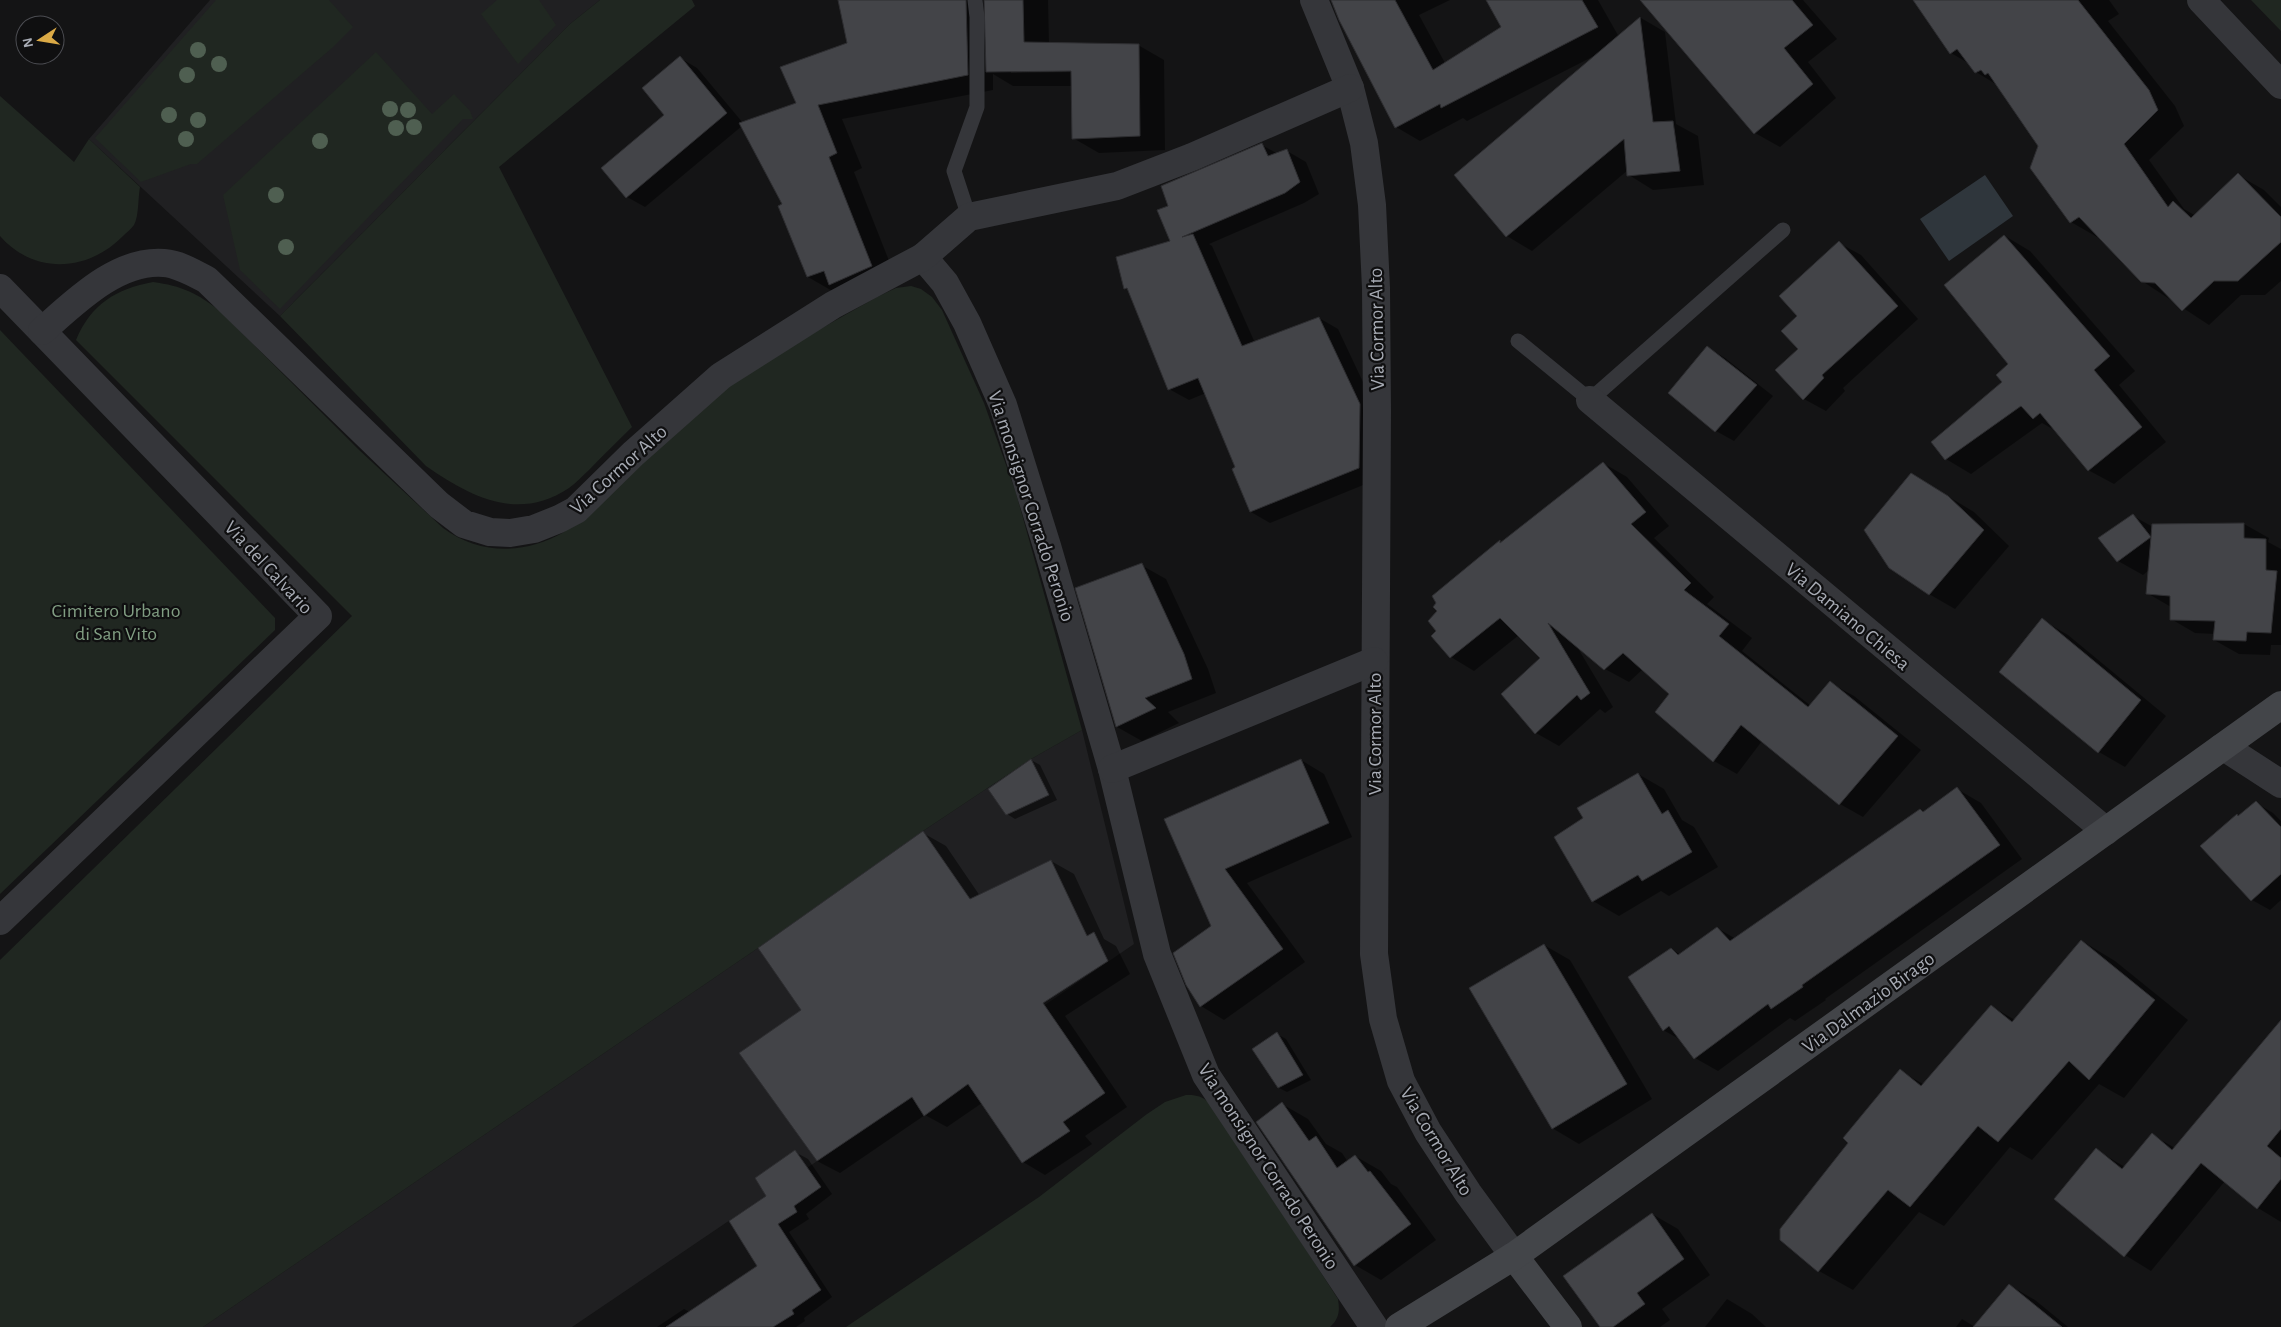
<svg xmlns="http://www.w3.org/2000/svg" width="2281" height="1327" font-family="'Alegreya Sans',sans-serif">
<style>
.built{fill:#202022}
.green{fill:#202721}
.water{fill:#2f363c}
.shadow{fill:#0007;fill-rule:evenodd}
.building{fill:#434448;stroke:#2e2e31}
.lines{fill:none;stroke-linecap:round;stroke-linejoin:round}
.lane{stroke:#35363a;stroke-width:15}
.street{stroke:#35363a;stroke-width:28}
.secondary{stroke:#434549;stroke-width:28}
.tree{fill:#4f5f51}
.labels{text-anchor:middle;stroke-width:4.5;stroke-linejoin:round;paint-order:stroke}
.street-label{font-size:20px;fill:#a7abb4;stroke:#0f0f10}
.park-label{font-size:20px;fill:#809d82;stroke:#0f0f10}
</style>
<rect width="100%" height="100%" fill="#141415"/>
<g class="built">
<path d="M 210,0 L 600,0 L 570,24 L 280,316 L 89,139 Z"/>
<path d="M 1082,730 L 1134,944 L 807,1168 L 572,1327 L 203,1327 L 758,948 L 923,831 L 1031,759 Z"/>
</g>
<g class="green">
<path d="M 216,0 L 329,0 L 353,27 L 332,48 L 197,164 L 191,164 L 141,182 L 95,138 Z"/>
<path d="M 497,0 L 539,0 L 556,25 L 518,64 L 481,14 Z"/>
<path d="M 600,0 L 692,0 L 695,6 L 499,167 L 632,427 C 618,441 603,455 589,470 C 582,476 576,483 569,488 C 518,522 471,497 426,466 L 280,316 L 570,24 Z"/>
<path d="M 2251,0 L 2281,0 L 2281,31 Z"/>
<path d="M 376,52 L 432,114 L 454,94 L 470,111 L 473,119 L 463,119 L 280,309 L 240,270 L 223,195 Z"/>
<path d="M 0,96 L 74,162 L 89,139 L 140,187 C 138,197 139,216 134,225 C 131,229 126,233 123,236 C 88,272 34,275 0,236 Z"/>
<path d="M 153,282 C 182,286 197,293 220,311 L 358,449 L 443,528 C 480,555 524,555 564,532 L 727,387 L 783,350 L 877,297 L 896,288 L 911,286 L 921,289 L 932,297 L 942,310 L 984,403 L 1016,493 L 1082,730 L 1031,759 L 923,831 L 758,948 L 203,1327 L 0,1327 L 0,960 L 352,616 L 76,340 C 91,304 116,289 153,282 Z"/>
<path d="M 0,330 L 275,618 L 275,630 L 0,894 Z"/>
<path d="M 1186,1095 C 1205,1094 1210,1103 1220,1117 L 1338,1299 C 1340,1311 1339,1319 1330,1327 L 846,1327 L 1039,1197 L 1147,1114 L 1165,1102 Z"/>
</g>
<path class="water" d="M 1985,175 L 2013,216 L 1949,261 L 1920,219 Z"/>
<g class="shadow">
<path d="M 840,0 L 1048,0 L 1049,44 L 1138,45 L 1164,60 L 1165,150 L 1099,153 L 1073,138 L 1072,86 L 1013,86 L 993,74 L 993,90 L 842,119 L 862,168 L 854,172 L 897,281 L 834,292 L 808,277 L 779,207 L 784,205 L 742,126 L 645,207 L 627,197 L 603,168 L 666,115 L 680,58 L 697,68 L 743,123 L 798,104 L 848,44 ZM 1077,70 L 1077,72 L 1011,73 L 1011,71 Z"/>
<path d="M 1332,0 L 1450,0 L 1419,15 L 1445,63 L 1503,28 L 1488,0 L 1598,0 L 1619,37 L 1641,18 L 1665,32 L 1676,124 L 1698,136 L 1704,185 L 1653,190 L 1629,175 L 1628,170 L 1532,251 L 1507,236 L 1456,175 L 1596,55 L 1467,121 L 1463,118 L 1420,141 L 1396,127 Z"/>
<path d="M 1642,0 L 1803,0 L 1837,39 L 1808,62 L 1836,98 L 1780,147 L 1755,133 Z"/>
<path d="M 1914,0 L 2109,0 L 2119,14 L 2108,21 L 2175,106 L 2184,126 L 2149,160 L 2184,209 L 2196,216 L 2238,175 L 2264,190 L 2281,207 L 2281,281 L 2265,295 L 2241,295 L 2209,325 L 2142,281 L 2099,236 L 2097,237 L 2071,222 L 2031,168 L 2039,146 L 1999,86 L 1976,72 L 1970,64 L 1951,53 Z"/>
<path d="M 1262,145 L 1278,154 L 1287,151 L 1306,162 L 1319,194 L 1304,203 L 1209,244 L 1212,246 L 1255,343 L 1319,318 L 1338,329 L 1379,416 L 1378,479 L 1270,523 L 1251,512 L 1237,468 L 1206,393 L 1189,400 L 1169,389 L 1129,290 L 1125,288 L 1172,241 L 1170,206 Z"/>
<path d="M 2005,236 L 2030,251 L 2135,371 L 2119,385 L 2166,442 L 2114,484 L 2088,470 L 2058,432 L 2042,423 L 1971,474 L 1946,459 L 1932,442 L 2004,382 L 2010,364 Z"/>
<path d="M 1839,243 L 1861,255 L 1918,319 L 1843,388 L 1845,391 L 1826,411 L 1804,399 L 1799,316 Z"/>
<path d="M 1707,347 L 1725,358 L 1773,396 L 1734,441 L 1716,431 L 1669,393 Z"/>
<path d="M 1603,463 L 1627,477 L 1669,526 L 1654,538 L 1714,597 L 1707,604 L 1752,638 L 1742,651 L 1811,706 L 1830,683 L 1854,696 L 1921,750 L 1863,817 L 1840,804 L 1762,741 L 1737,774 L 1714,761 L 1671,693 L 1643,669 L 1629,682 L 1605,669 L 1576,645 L 1613,707 L 1605,713 L 1600,709 L 1559,746 L 1536,733 L 1542,658 L 1519,635 L 1474,671 L 1451,657 L 1433,636 L 1437,631 L 1439,611 L 1438,603 L 1433,597 L 1500,542 L 1502,543 Z"/>
<path d="M 1911,474 L 1974,512 L 2009,546 L 1955,609 L 1929,594 Z"/>
<path d="M 2133,516 L 2153,527 L 2153,525 L 2244,524 L 2269,538 L 2268,542 L 2281,549 L 2281,645 L 2271,645 L 2270,655 L 2239,654 L 2214,640 L 2215,634 L 2195,633 L 2171,619 L 2171,607 L 2147,593 L 2149,570 L 2143,575 L 2118,561 Z"/>
<path d="M 1141,565 L 1166,579 L 1208,669 L 1216,693 L 1168,712 L 1179,723 L 1142,741 L 1117,727 L 1077,588 Z"/>
<path d="M 2042,620 L 2068,635 L 2166,716 L 2125,767 L 2099,752 L 2001,671 Z"/>
<path d="M 1031,760 L 1040,765 L 1057,800 L 1015,819 L 1007,814 Z"/>
<path d="M 1301,760 L 1324,774 L 1352,837 L 1247,883 L 1305,962 L 1224,1020 L 1201,1006 L 1188,985 L 1213,927 L 1166,819 Z"/>
<path d="M 1638,774 L 1664,789 L 1682,820 L 1694,827 L 1718,867 L 1669,896 L 1661,891 L 1619,916 L 1593,901 L 1585,819 Z"/>
<path d="M 1957,789 L 1981,803 L 2022,859 L 1825,999 L 1826,1000 L 1795,1021 L 1790,1018 L 1718,1071 L 1695,1058 L 1681,1040 L 1663,1030 L 1671,949 L 1681,955 L 1717,928 L 1736,939 Z"/>
<path d="M 2256,803 L 2273,813 L 2281,821 L 2281,900 L 2270,910 L 2252,900 L 2237,815 L 2239,817 Z"/>
<path d="M 923,833 L 946,846 L 980,896 L 1051,861 L 1074,874 L 1104,939 L 1116,946 L 1130,974 L 1065,1016 L 1127,1107 L 1085,1136 L 1092,1144 L 1045,1175 L 1023,1162 L 982,1103 L 947,1127 L 925,1115 L 840,1173 L 817,1161 L 803,1010 Z"/>
<path d="M 2082,941 L 2115,961 L 2188,1020 L 2124,1098 L 2099,1084 L 2032,1160 L 2010,1147 L 1944,1226 L 1919,1212 L 1853,1290 L 1819,1271 L 1781,1240 L 1900,1071 L 1925,1085 L 1991,1006 L 2015,1020 Z"/>
<path d="M 1544,945 L 1570,960 L 1652,1099 L 1579,1144 L 1552,1128 Z"/>
<path d="M 2281,1022 L 2281,1222 L 2258,1208 L 2225,1181 L 2151,1271 L 2125,1255 L 2096,1150 L 2125,1167 L 2152,1135 L 2175,1148 Z"/>
<path d="M 1277,1034 L 1286,1039 L 1311,1080 L 1287,1092 L 1279,1088 Z"/>
<path d="M 1282,1104 L 1308,1119 L 1326,1144 L 1342,1153 L 1348,1162 L 1355,1156 L 1381,1171 L 1391,1184 L 1397,1187 L 1436,1240 L 1381,1280 L 1355,1265 Z"/>
<path d="M 795,1152 L 808,1159 L 832,1194 L 806,1214 L 809,1219 L 789,1232 L 832,1297 L 804,1318 L 805,1321 L 796,1327 L 657,1327 L 684,1309 L 690,1312 L 759,1266 L 768,1196 Z"/>
<path d="M 1652,1214 L 1678,1229 L 1710,1275 L 1662,1309 L 1670,1320 L 1660,1327 L 1601,1327 Z"/>
<path d="M 2009,1285 L 2035,1300 L 2068,1327 L 1956,1327 L 1962,1319 L 1975,1327 Z"/>
<path d="M 1727,1299 L 1752,1314 L 1766,1327 L 1705,1327 Z"/>
</g>
<g class="building">
<path d="M 838,0 L 966,0 L 968,75 L 818,105 L 837,153 L 829,157 L 872,266 L 829,285 L 824,271 L 807,277 L 778,206 L 782,204 L 739,123 L 796,103 L 780,67 L 847,43 Z"/>
<path d="M 984,0 L 1023,0 L 1024,42 L 1139,44 L 1140,136 L 1072,139 L 1071,71 L 986,72 Z"/>
<path d="M 1331,0 L 1395,0 L 1433,70 L 1501,27 L 1486,0 L 1582,0 L 1598,27 L 1441,108 L 1440,104 L 1395,128 L 1339,20 Z"/>
<path d="M 1640,0 L 1792,0 L 1813,25 L 1784,48 L 1813,84 L 1754,134 Z"/>
<path d="M 1913,0 L 2078,0 L 2149,90 L 2158,110 L 2124,144 L 2168,207 L 2173,201 L 2191,218 L 2238,173 L 2281,217 L 2281,242 L 2238,281 L 2214,281 L 2182,311 L 2155,283 L 2141,282 L 2079,217 L 2070,223 L 2030,168 L 2038,146 L 1988,73 L 1985,75 L 1981,70 L 1975,73 L 1957,49 L 1950,54 Z"/>
<path d="M 1640,17 L 1653,122 L 1673,121 L 1680,171 L 1627,176 L 1624,139 L 1506,237 L 1454,175 Z"/>
<path d="M 680,56 L 727,113 L 626,198 L 601,168 L 664,115 L 642,88 Z"/>
<path d="M 1262,143 L 1268,156 L 1287,149 L 1300,182 L 1285,193 L 1182,237 L 1193,234 L 1242,346 L 1319,317 L 1360,404 L 1359,468 L 1250,512 L 1232,469 L 1235,467 L 1198,378 L 1168,390 L 1127,288 L 1124,289 L 1116,257 L 1170,241 L 1157,210 L 1168,206 L 1161,186 Z"/>
<path d="M 2004,235 L 2110,356 L 2094,370 L 2142,427 L 2088,471 L 2040,413 L 2033,419 L 2021,406 L 1945,460 L 1931,442 L 2002,382 L 1996,375 L 2008,364 L 1944,285 Z"/>
<path d="M 1839,241 L 1898,306 L 1822,375 L 1824,378 L 1803,400 L 1775,370 L 1798,349 L 1781,331 L 1797,316 L 1779,296 Z"/>
<path d="M 1707,346 L 1757,385 L 1715,432 L 1668,393 Z"/>
<path d="M 1603,462 L 1646,512 L 1631,524 L 1691,583 L 1684,590 L 1729,624 L 1719,636 L 1808,707 L 1830,681 L 1898,736 L 1839,805 L 1741,725 L 1713,762 L 1655,712 L 1669,694 L 1623,653 L 1604,670 L 1548,623 L 1590,693 L 1581,700 L 1577,695 L 1535,734 L 1501,694 L 1540,658 L 1500,618 L 1450,658 L 1431,636 L 1436,631 L 1428,621 L 1437,611 L 1433,607 L 1436,603 L 1432,596 L 1500,540 L 1500,543 Z"/>
<path d="M 1911,473 L 1948,496 L 1984,530 L 1929,595 L 1889,568 L 1864,530 Z"/>
<path d="M 2133,514 L 2151,537 L 2152,524 L 2244,523 L 2244,538 L 2266,539 L 2266,570 L 2277,571 L 2271,633 L 2247,632 L 2246,641 L 2213,640 L 2215,621 L 2170,620 L 2170,596 L 2146,594 L 2151,537 L 2117,562 L 2098,538 Z"/>
<path d="M 1142,563 L 1184,654 L 1192,679 L 1145,698 L 1156,708 L 1116,727 L 1075,588 Z"/>
<path d="M 2042,618 L 2141,700 L 2098,753 L 1999,672 Z"/>
<path d="M 1031,759 L 1049,795 L 1006,815 L 988,789 Z"/>
<path d="M 1301,759 L 1329,823 L 1225,869 L 1283,949 L 1200,1007 L 1186,985 L 1173,953 L 1211,926 L 1164,819 Z"/>
<path d="M 1638,773 L 1662,814 L 1668,810 L 1692,852 L 1642,881 L 1638,875 L 1592,902 L 1554,837 L 1583,818 L 1577,808 Z"/>
<path d="M 1957,787 L 2000,845 L 1802,985 L 1803,987 L 1771,1009 L 1768,1004 L 1694,1059 L 1669,1026 L 1663,1031 L 1628,977 L 1671,948 L 1678,955 L 1717,927 L 1730,941 L 1920,809 L 1923,812 Z"/>
<path d="M 2256,801 L 2281,827 L 2281,874 L 2251,901 L 2200,846 L 2237,814 L 2238,816 Z"/>
<path d="M 923,831 L 970,899 L 1051,860 L 1087,936 L 1094,932 L 1108,961 L 1043,1003 L 1105,1093 L 1063,1122 L 1070,1131 L 1022,1163 L 968,1084 L 924,1116 L 912,1097 L 817,1161 L 739,1053 L 801,1010 L 758,948 Z"/>
<path d="M 2081,940 L 2155,1000 L 2089,1080 L 2069,1061 L 1998,1142 L 1978,1126 L 1910,1207 L 1888,1190 L 1818,1272 L 1780,1240 L 1780,1229 L 1848,1143 L 1843,1138 L 1900,1069 L 1921,1086 L 1991,1005 L 2012,1022 Z"/>
<path d="M 1544,944 L 1627,1084 L 1552,1129 L 1469,988 Z"/>
<path d="M 2281,1020 L 2281,1129 L 2267,1146 L 2281,1158 L 2281,1179 L 2257,1209 L 2201,1163 L 2124,1257 L 2054,1199 L 2096,1148 L 2122,1169 L 2152,1133 L 2172,1150 Z"/>
<path d="M 1277,1032 L 1303,1075 L 1278,1088 L 1252,1049 Z"/>
<path d="M 1282,1102 L 1309,1141 L 1316,1136 L 1337,1168 L 1355,1155 L 1368,1172 L 1370,1171 L 1411,1224 L 1354,1266 L 1256,1122 Z"/>
<path d="M 795,1150 L 821,1187 L 794,1206 L 797,1212 L 778,1224 L 821,1290 L 792,1310 L 794,1314 L 773,1327 L 666,1327 L 757,1266 L 729,1221 L 766,1196 L 755,1178 Z"/>
<path d="M 1652,1213 L 1684,1259 L 1637,1293 L 1645,1304 L 1613,1327 L 1600,1327 L 1563,1276 Z"/>
<path d="M 2009,1284 L 2062,1327 L 1973,1327 Z"/>
</g>
<g class="lines">
<g class="lane">
<path d="M 969,217 L 954,171 L 977,107 L 977,17 L 975,0"/>
<path d="M 1518,341 L 1590,400 L 1783,230"/>
</g>
<g class="street">
<path d="M 1314,0 L 1350,88 L 1364,143 L 1372,205 L 1376,288 L 1377,411 L 1374,954 L 1383,1019 L 1401,1081 L 1428,1132 L 1468,1193 L 1514,1256"/>
<path d="M 2201,0 L 2281,85"/>
<path d="M 923,257 L 945,283 L 967,323 L 1003,405 L 1047,546 L 1112,769 L 1157,954 L 1206,1075 L 1374,1327"/>
<path d="M 0,288 L 318,616 L 0,921"/>
<path d="M 42,331 C 74,303 117,259 164,263 C 179,264 194,273 207,280 L 439,505 L 464,524 L 490,532 L 510,533 L 534,529 L 559,519 L 576,510 L 633,454 L 721,376 L 833,305 L 923,257 L 969,217 L 1117,186 L 1192,157 L 1350,88"/>
<path d="M 1590,400 L 2106,831"/>
<path d="M 2221,748 L 2224,747 L 2281,784"/>
<path d="M 1112,769 L 1374,661"/>
</g>
<g class="secondary">
<path d="M 1514,1256 L 1568,1327"/>
<path d="M 1399,1327 L 1514,1256 L 2281,705"/>
</g>
</g>
<g class="tree">
<circle cx="198" cy="50" r="8"/>
<circle cx="219" cy="64" r="8"/>
<circle cx="187" cy="75" r="8"/>
<circle cx="390" cy="109" r="8"/>
<circle cx="408" cy="110" r="8"/>
<circle cx="169" cy="115" r="8"/>
<circle cx="198" cy="120" r="8"/>
<circle cx="414" cy="127" r="8"/>
<circle cx="396" cy="128" r="8"/>
<circle cx="186" cy="139" r="8"/>
<circle cx="320" cy="141" r="8"/>
<circle cx="276" cy="195" r="8"/>
<circle cx="286" cy="247" r="8"/>
</g>
<g class="labels">
<g class="street-label">
<text transform="translate(1376 329) rotate(-91)" y="7">Via Cormor Alto</text>
<text transform="translate(618 469) rotate(-42)" y="7">Via Cormor Alto</text>
<text transform="translate(1032 506) rotate(72)" y="7">Via monsignor Corrado Peronio</text>
<text transform="translate(269 567) rotate(47)" y="7">Via del Calvario</text>
<text transform="translate(1848 616) rotate(40)" y="7">Via Damiano Chiesa</text>
<text transform="translate(1374 734) rotate(-90)" y="7">Via Cormor Alto</text>
<text transform="translate(1868 1002) rotate(-36)" y="7">Via Dalmazio Birago</text>
<text transform="translate(1437 1141) rotate(59)" y="7">Via Cormor Alto</text>
<text transform="translate(1269 1166) rotate(57)" y="7">Via monsignor Corrado Peronio</text>
</g>
<g class="park-label">
<text x="116" y="617">Cimitero Urbano<tspan x="116" dy="23">di San Vito</tspan></text>
</g>
</g>
<g transform="translate(40 40) rotate(258)"><circle r="24" fill="#0f0f10" stroke="#4c4d52"/>
<path d="M0-4L9 19L0 12L-9 19Z" fill="#dbaa46"/>
<text y="-8" font-size="14" font-weight="bold" text-anchor="middle" fill="#a7abb4">N</text>
</g>
</svg>
